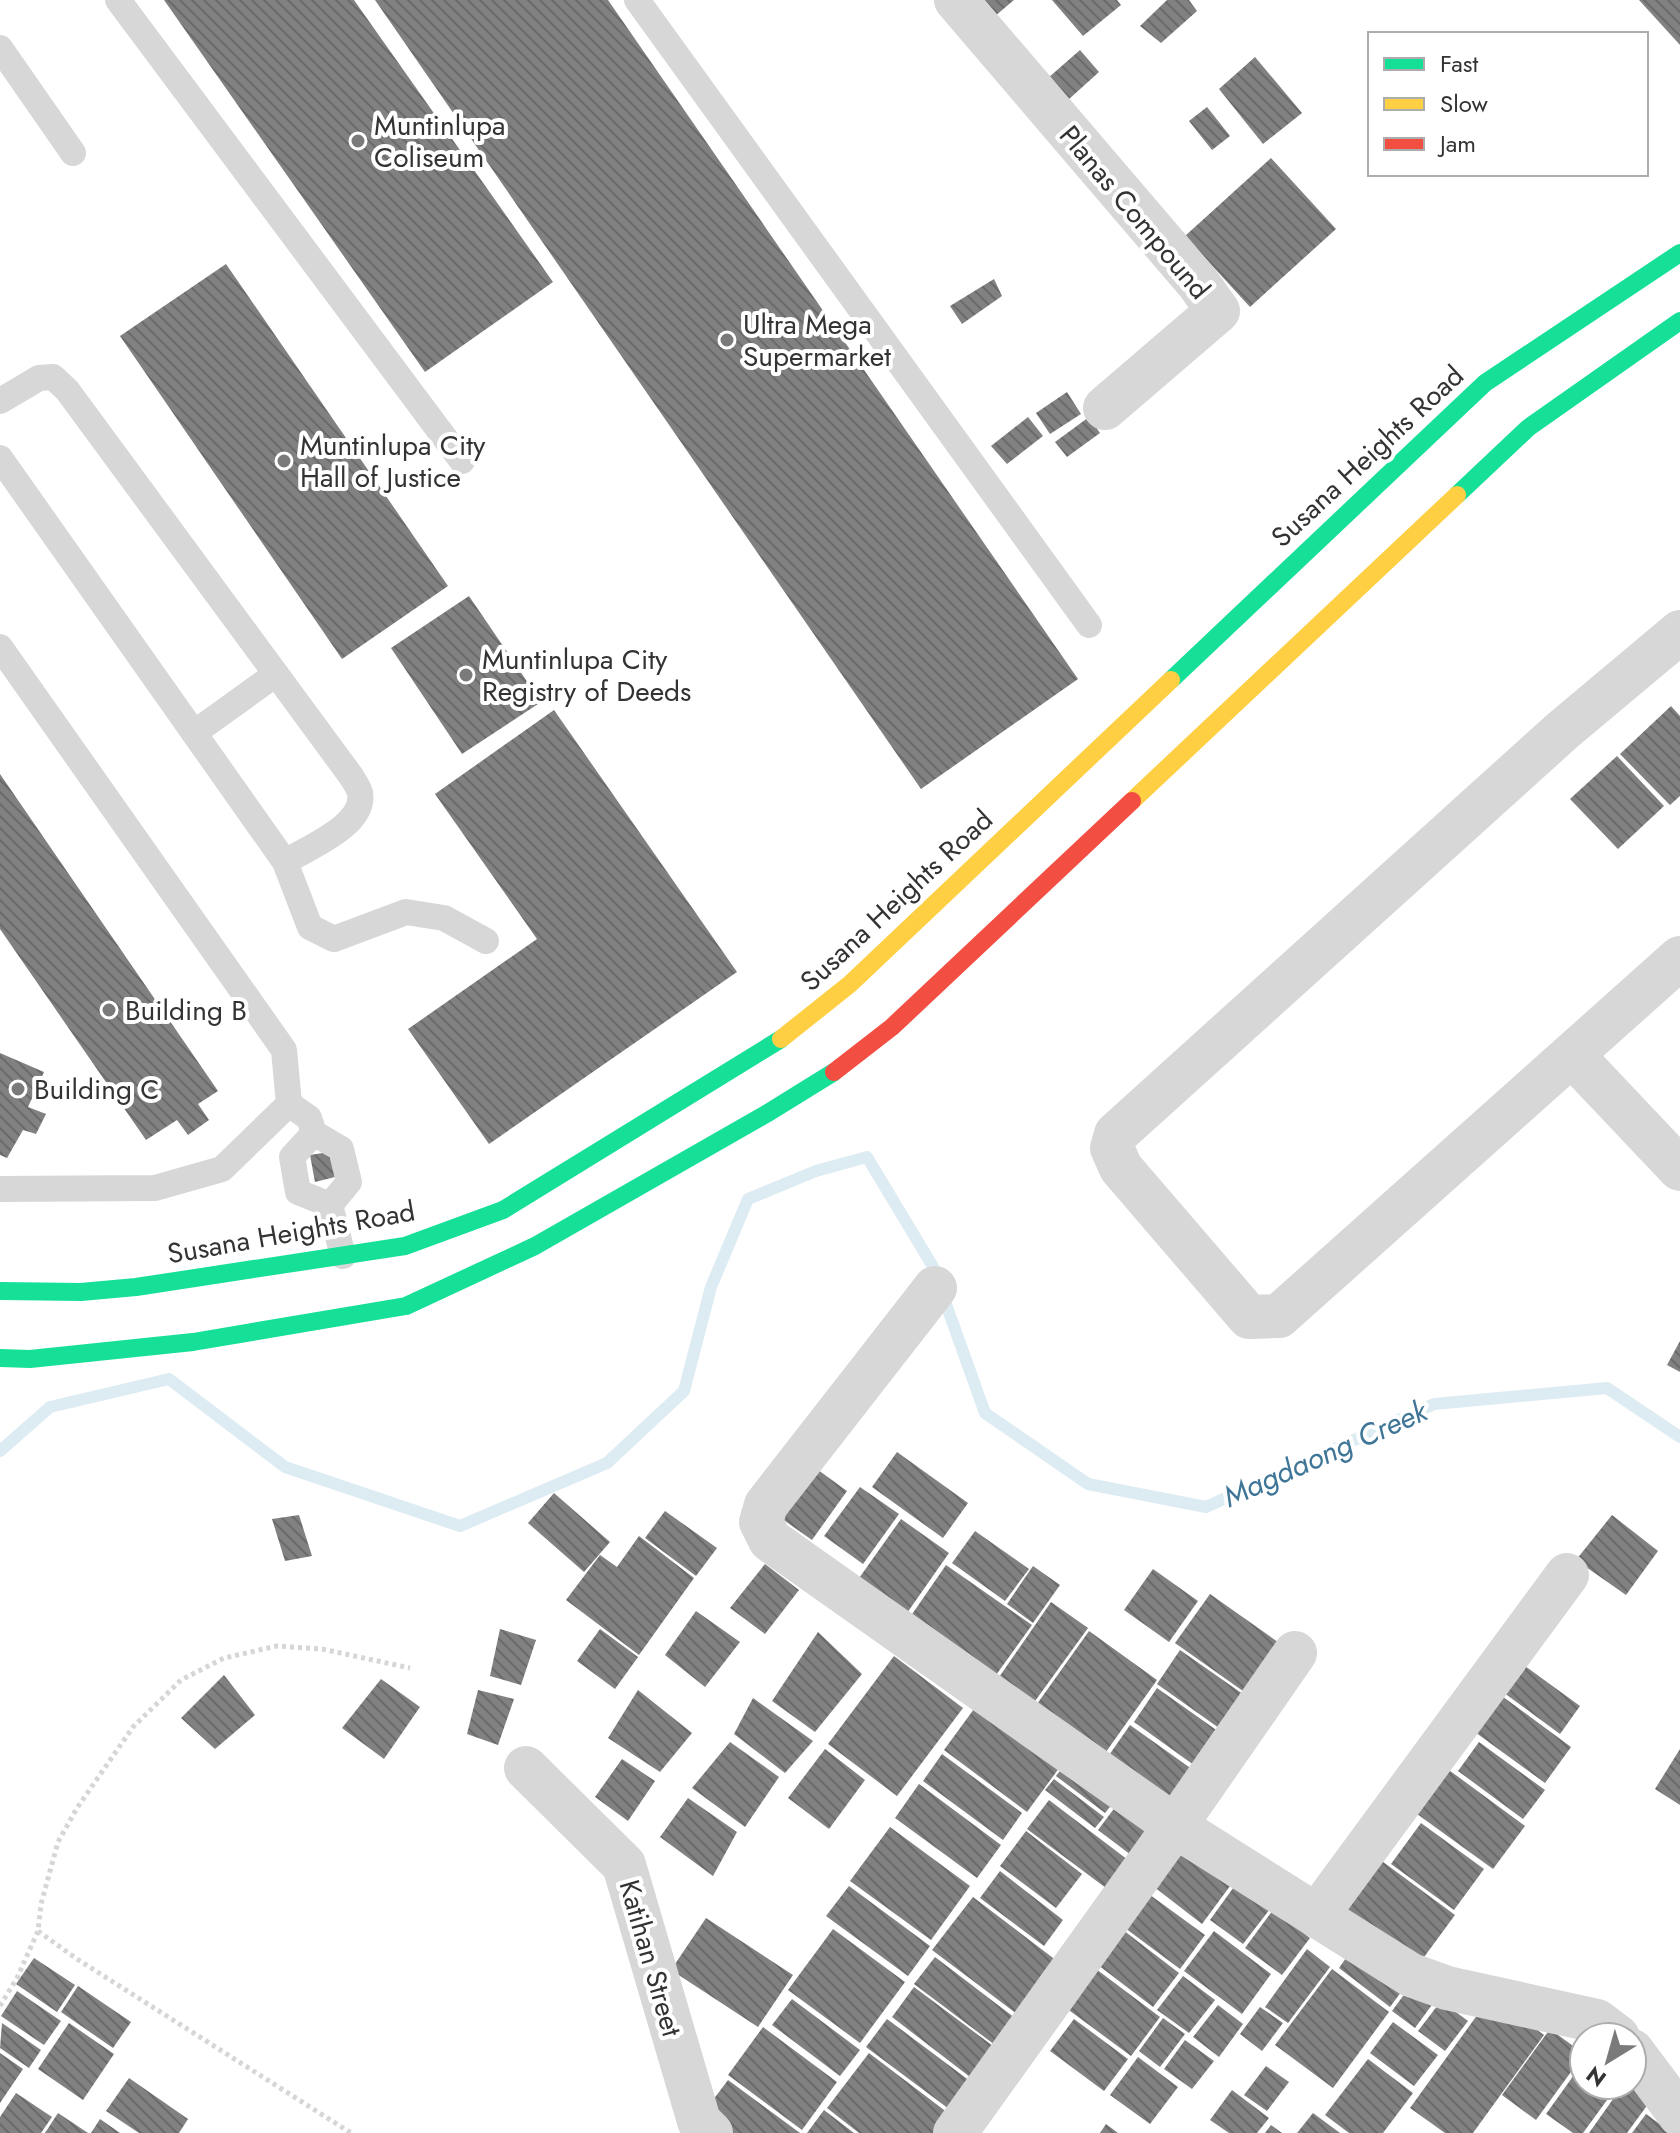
<svg xmlns="http://www.w3.org/2000/svg" width="1680" height="2133" font-family="Jost,sans-serif">
<style>
.lines{fill:none;stroke-linecap:round;stroke-linejoin:round}
.stream{stroke:#ddebf3;stroke-width:12}
.building{fill:url(#building-back-hatch)}
.path{stroke:#d6d6d6;stroke-width:5;stroke-dasharray:4 4;stroke-linecap:butt}
.lane{stroke:#d7d7d7;stroke-width:26}
.street{stroke:#d7d7d7;stroke-width:44}
.fast{stroke:#16e098;stroke-width:18}
.slow{stroke:#ffcf43;stroke-width:18}
.jam{stroke:#f24e42;stroke-width:18}
.poi-dot{fill:#7a7a7a;stroke:#fff;stroke-width:3}
.labels{text-anchor:middle;stroke-width:8;stroke-linejoin:round;paint-order:stroke}
.poi-label{font-size:28px;fill:#333;stroke:#fff;text-anchor:start}
.street-label{font-size:28px;fill:#333;stroke:#fff}
.water-label{font-size:30px;font-style:italic;fill:#3f7597;stroke:#fff}
</style>
<defs>
<pattern id="building-back-hatch" width="6" height="6" patternUnits="userSpaceOnUse" patternTransform="scale(2)"><rect width="6" height="6" fill="#818181"/><path d="M-1 5l2 2M0 0l6 6M5-1l2 2" fill="none" stroke="#6a6a6a"/></pattern>
</defs>
<rect width="100%" height="100%" fill="#fff"/>
<g class="lines">
<path class="stream" d="M 0,1451 L 50,1407 L 169,1379 L 285,1467 L 460,1526 L 607,1463 L 684,1391 L 711,1287 L 748,1199 L 816,1171 L 867,1157 L 932,1265 L 985,1413 L 1088,1484 L 1206,1507 L 1434,1404 L 1607,1388 L 1680,1437"/>
</g>
<g class="building">
<path d="M 164,0 L 354,0 L 553,282 L 425,372 Z"/>
<path d="M 375,0 L 608,0 L 1078,679 L 921,789 Z"/>
<path d="M 969,0 L 1014,0 L 988,22 Z"/>
<path d="M 1052,0 L 1117,0 L 1121,5 L 1083,36 Z"/>
<path d="M 1167,0 L 1189,0 L 1197,11 L 1161,43 L 1140,26 Z"/>
<path d="M 1639,0 L 1680,0 L 1680,45 Z"/>
<path d="M 1080,50 L 1099,72 L 1068,100 L 1048,78 Z"/>
<path d="M 1255,57 L 1302,113 L 1263,144 L 1219,89 Z"/>
<path d="M 1207,107 L 1230,136 L 1212,150 L 1189,121 Z"/>
<path d="M 1271,158 L 1336,229 L 1250,307 L 1185,236 Z"/>
<path d="M 226,264 L 448,586 L 342,659 L 120,336 Z"/>
<path d="M 994,279 L 1002,296 L 962,324 L 950,306 Z"/>
<path d="M 1067,392 L 1081,414 L 1050,434 L 1036,413 Z"/>
<path d="M 1028,417 L 1043,436 L 1007,464 L 991,446 Z"/>
<path d="M 1089,417 L 1100,433 L 1067,457 L 1055,442 Z"/>
<path d="M 469,596 L 541,702 L 462,754 L 391,648 Z"/>
<path d="M 1671,706 L 1680,716 L 1680,796 L 1670,805 L 1620,754 Z"/>
<path d="M 554,710 L 737,972 L 489,1144 L 408,1029 L 537,939 L 435,794 Z"/>
<path d="M 1617,756 L 1664,806 L 1618,849 L 1570,799 Z"/>
<path d="M 0,774 L 218,1091 L 198,1104 L 209,1120 L 188,1135 L 177,1120 L 146,1140 L 0,929 Z"/>
<path d="M 0,1053 L 44,1072 L 28,1107 L 46,1114 L 36,1134 L 23,1130 L 7,1158 L 0,1155 Z"/>
<path d="M 329,1152 L 335,1177 L 315,1182 L 310,1155 Z"/>
<path d="M 1680,1341 L 1680,1372 L 1667,1365 Z"/>
<path d="M 897,1452 L 968,1503 L 943,1538 L 872,1487 Z"/>
<path d="M 803,1459 L 847,1491 L 812,1540 L 768,1509 Z"/>
<path d="M 860,1487 L 899,1514 L 863,1564 L 824,1536 Z"/>
<path d="M 554,1493 L 610,1542 L 584,1572 L 528,1523 Z"/>
<path d="M 665,1511 L 717,1548 L 696,1576 L 645,1538 Z"/>
<path d="M 299,1515 L 312,1556 L 285,1561 L 272,1519 Z"/>
<path d="M 1612,1515 L 1658,1551 L 1626,1595 L 1576,1560 Z"/>
<path d="M 901,1519 L 949,1553 L 900,1623 L 852,1588 Z"/>
<path d="M 975,1531 L 1029,1569 L 1005,1601 L 952,1563 Z"/>
<path d="M 639,1536 L 694,1578 L 639,1655 L 566,1600 L 600,1555 L 617,1567 Z"/>
<path d="M 765,1564 L 799,1590 L 765,1634 L 730,1608 Z"/>
<path d="M 946,1565 L 1032,1625 L 991,1682 L 906,1623 Z"/>
<path d="M 1033,1566 L 1060,1585 L 1033,1623 L 1007,1604 Z"/>
<path d="M 1153,1569 L 1198,1601 L 1169,1642 L 1124,1610 Z"/>
<path d="M 1210,1594 L 1285,1647 L 1250,1696 L 1175,1643 Z"/>
<path d="M 1051,1602 L 1088,1628 L 1030,1708 L 995,1683 Z"/>
<path d="M 696,1611 L 740,1642 L 705,1687 L 665,1655 Z"/>
<path d="M 500,1629 L 536,1640 L 521,1685 L 490,1676 Z"/>
<path d="M 600,1629 L 638,1657 L 615,1689 L 577,1661 Z"/>
<path d="M 1089,1631 L 1157,1680 L 1101,1759 L 1032,1711 Z"/>
<path d="M 818,1632 L 862,1674 L 815,1732 L 772,1701 Z"/>
<path d="M 1180,1650 L 1250,1699 L 1226,1733 L 1157,1684 Z"/>
<path d="M 894,1656 L 963,1708 L 897,1796 L 828,1744 Z"/>
<path d="M 1521,1663 L 1580,1706 L 1560,1734 L 1500,1690 Z"/>
<path d="M 224,1675 L 255,1715 L 215,1749 L 181,1718 Z"/>
<path d="M 381,1679 L 420,1707 L 384,1759 L 342,1728 Z"/>
<path d="M 1157,1688 L 1222,1734 L 1198,1768 L 1134,1722 Z"/>
<path d="M 478,1690 L 514,1699 L 498,1745 L 467,1734 Z"/>
<path d="M 638,1690 L 692,1733 L 660,1772 L 608,1738 Z"/>
<path d="M 1495,1691 L 1571,1747 L 1545,1783 L 1468,1727 Z"/>
<path d="M 753,1698 L 813,1741 L 785,1773 L 734,1734 Z"/>
<path d="M 982,1698 L 1065,1760 L 1027,1812 L 944,1750 Z"/>
<path d="M 1130,1725 L 1196,1772 L 1171,1808 L 1105,1761 Z"/>
<path d="M 730,1742 L 779,1777 L 745,1827 L 692,1788 Z"/>
<path d="M 1479,1742 L 1545,1790 L 1523,1819 L 1458,1771 Z"/>
<path d="M 825,1749 L 865,1780 L 829,1829 L 788,1798 Z"/>
<path d="M 1680,1749 L 1680,1805 L 1655,1789 Z"/>
<path d="M 942,1754 L 1022,1813 L 1003,1840 L 923,1781 Z"/>
<path d="M 1073,1754 L 1123,1791 L 1105,1813 L 1056,1776 Z"/>
<path d="M 622,1759 L 655,1781 L 628,1821 L 595,1797 Z"/>
<path d="M 1438,1762 L 1525,1826 L 1493,1869 L 1406,1806 Z"/>
<path d="M 1054,1779 L 1104,1817 L 1095,1828 L 1045,1790 Z"/>
<path d="M 919,1784 L 1001,1845 L 977,1878 L 895,1818 Z"/>
<path d="M 688,1798 L 737,1832 L 713,1876 L 660,1837 Z"/>
<path d="M 1122,1798 L 1155,1823 L 1131,1855 L 1098,1830 Z"/>
<path d="M 1049,1800 L 1132,1863 L 1110,1891 L 1027,1829 Z"/>
<path d="M 1421,1823 L 1484,1869 L 1454,1910 L 1391,1864 Z"/>
<path d="M 890,1827 L 970,1886 L 931,1940 L 850,1881 Z"/>
<path d="M 1026,1831 L 1082,1874 L 1056,1908 L 1000,1866 Z"/>
<path d="M 1179,1842 L 1233,1882 L 1202,1924 L 1149,1883 Z"/>
<path d="M 1375,1856 L 1455,1915 L 1416,1968 L 1336,1909 Z"/>
<path d="M 1000,1871 L 1063,1920 L 1044,1946 L 980,1898 Z"/>
<path d="M 1236,1884 L 1270,1909 L 1243,1944 L 1210,1920 Z"/>
<path d="M 849,1886 L 930,1946 L 908,1976 L 826,1916 Z"/>
<path d="M 1146,1892 L 1205,1935 L 1180,1969 L 1121,1925 Z"/>
<path d="M 973,1897 L 1057,1961 L 1017,2014 L 932,1950 Z"/>
<path d="M 1273,1910 L 1310,1938 L 1282,1975 L 1245,1948 Z"/>
<path d="M 706,1918 L 793,1975 L 758,2027 L 671,1970 Z"/>
<path d="M 833,1929 L 905,1982 L 860,2043 L 788,1990 Z"/>
<path d="M 1123,1930 L 1179,1973 L 1153,2007 L 1098,1965 Z"/>
<path d="M 1214,1931 L 1271,1974 L 1242,2014 L 1184,1971 Z"/>
<path d="M 1355,1945 L 1407,1984 L 1390,2007 L 1339,1968 Z"/>
<path d="M 1307,1949 L 1330,1967 L 1288,2023 L 1265,2007 Z"/>
<path d="M 935,1957 L 1015,2018 L 995,2045 L 914,1984 Z"/>
<path d="M 34,1958 L 75,1985 L 57,2012 L 16,1984 Z"/>
<path d="M 1092,1966 L 1160,2017 L 1131,2056 L 1062,2005 Z"/>
<path d="M 1332,1969 L 1389,2012 L 1333,2088 L 1275,2045 Z"/>
<path d="M 1183,1976 L 1215,2000 L 1189,2033 L 1157,2010 Z"/>
<path d="M 1414,1981 L 1437,1998 L 1415,2028 L 1392,2011 Z"/>
<path d="M 78,1986 L 131,2022 L 113,2048 L 61,2012 Z"/>
<path d="M 914,1987 L 993,2046 L 970,2077 L 892,2017 Z"/>
<path d="M 17,1991 L 61,2021 L 44,2045 L 1,2016 Z"/>
<path d="M 1491,1996 L 1544,2035 L 1473,2133 L 1445,2133 L 1410,2108 Z"/>
<path d="M 792,1999 L 860,2050 L 840,2076 L 772,2025 Z"/>
<path d="M 1441,2001 L 1468,2021 L 1445,2051 L 1418,2031 Z"/>
<path d="M 1218,2005 L 1243,2024 L 1219,2057 L 1193,2037 Z"/>
<path d="M 1260,2007 L 1283,2023 L 1262,2051 L 1240,2034 Z"/>
<path d="M 1163,2018 L 1185,2034 L 1160,2067 L 1139,2051 Z"/>
<path d="M 887,2019 L 970,2081 L 949,2109 L 866,2047 Z"/>
<path d="M 1074,2019 L 1128,2059 L 1104,2091 L 1050,2051 Z"/>
<path d="M 1393,2022 L 1438,2055 L 1414,2086 L 1370,2053 Z"/>
<path d="M 2,2023 L 41,2050 L 29,2068 L 0,2048 Z"/>
<path d="M 69,2023 L 114,2054 L 83,2100 L 38,2069 Z"/>
<path d="M 763,2027 L 837,2082 L 802,2130 L 728,2075 Z"/>
<path d="M 1550,2029 L 1584,2054 L 1536,2120 L 1502,2095 Z"/>
<path d="M 1185,2040 L 1214,2061 L 1192,2089 L 1164,2069 Z"/>
<path d="M 0,2053 L 23,2069 L 0,2103 Z"/>
<path d="M 869,2053 L 948,2113 L 933,2133 L 859,2133 L 827,2108 Z"/>
<path d="M 1138,2057 L 1178,2087 L 1150,2124 L 1110,2095 Z"/>
<path d="M 1368,2059 L 1413,2093 L 1383,2133 L 1349,2133 L 1325,2115 Z"/>
<path d="M 1584,2061 L 1584,2085 L 1618,2085 L 1583,2133 L 1573,2133 L 1546,2114 Z"/>
<path d="M 1266,2066 L 1289,2082 L 1267,2111 L 1244,2095 Z"/>
<path d="M 129,2078 L 188,2119 L 179,2133 L 139,2133 L 106,2111 Z"/>
<path d="M 728,2080 L 800,2133 L 724,2133 L 701,2116 Z"/>
<path d="M 1623,2085 L 1632,2085 L 1654,2096 L 1627,2133 L 1589,2133 Z"/>
<path d="M 1232,2090 L 1269,2118 L 1257,2133 L 1229,2133 L 1210,2120 Z"/>
<path d="M 16,2093 L 52,2117 L 41,2133 L 0,2133 L 0,2117 Z"/>
<path d="M 824,2110 L 854,2133 L 807,2133 Z"/>
<path d="M 58,2113 L 88,2133 L 45,2133 Z"/>
<path d="M 1313,2113 L 1340,2133 L 1297,2133 Z"/>
<path d="M 1646,2114 L 1672,2133 L 1632,2133 Z"/>
<path d="M 100,2119 L 120,2133 L 91,2133 Z"/>
<path d="M 1106,2124 L 1118,2133 L 1100,2133 Z"/>
<path d="M 1271,2125 L 1282,2133 L 1265,2133 Z"/>
</g>
<g class="lines">
<g class="path">
<path d="M 38,1931 L 77,1959 L 351,2133"/>
<path d="M 0,2006 L 17,1978 L 38,1931 L 41,1904 L 58,1842 L 77,1808 L 133,1727 L 181,1680 L 224,1658 L 277,1646 L 322,1649 L 410,1668"/>
</g>
<g class="lane">
<path d="M 118,0 L 462,461"/>
<path d="M 637,0 L 1089,625"/>
<path d="M 0,48 L 73,153"/>
<path d="M 0,401 L 39,378 L 53,377 L 67,390 L 351,776 C 354,781 359,788 360,793 C 366,825 307,848 285,862"/>
<path d="M 0,458 L 285,862 L 310,927 L 334,939 L 406,912 L 444,918 L 486,941"/>
<path d="M 0,647 L 284,1050 L 289,1104 L 222,1169 L 155,1188 L 0,1189"/>
<path d="M 194,733 L 276,674"/>
<path d="M 289,1104 L 309,1118 L 314,1133 L 341,1149 L 349,1182 L 330,1205"/>
<path d="M 314,1133 L 292,1157 L 298,1192 L 330,1205"/>
<path d="M 330,1205 L 343,1256"/>
</g>
<g class="street">
<path d="M 956,0 L 1198,283 L 1218,311 L 1105,408"/>
<path d="M 1680,632 L 1562,731 L 1116,1134 L 1112,1148 L 1121,1168 L 1249,1317 L 1279,1316 L 1680,958"/>
<path d="M 1573,1056 L 1680,1169"/>
<path d="M 935,1288 L 766,1505 L 761,1522 L 770,1540 L 1175,1826 L 1411,1975 L 1447,1988 L 1597,2021 L 1618,2037"/>
<path d="M 526,1768 L 624,1865 L 699,2121 L 711,2133"/>
<path d="M 1317,1915 L 1567,1575"/>
<path d="M 1632,2051 L 1680,2115"/>
<path d="M 955,2133 L 1175,1826 L 1295,1653"/>
</g>
<g class="fast">
<path d="M 1457,495 L 1528,428 L 1680,321"/>
<path d="M 1171,680 L 1485,383 L 1680,253"/>
<path d="M 0,1291 L 81,1292 L 136,1287 L 405,1246 L 503,1210 L 781,1039"/>
<path d="M 0,1358 L 30,1359 L 193,1342 L 406,1306 L 535,1246 L 766,1114 L 834,1072"/>
</g>
<g class="slow">
<path d="M 1132,801 L 1457,495"/>
<path d="M 781,1039 L 850,984 L 1171,680"/>
</g>
<path class="jam" d="M 834,1072 L 892,1027 L 1132,801"/>
</g>
<g class="poi-dot">
<circle cx="358" cy="141" r="8"/>
<circle cx="727" cy="340" r="8"/>
<circle cx="284" cy="461" r="8"/>
<circle cx="466" cy="675" r="8"/>
<circle cx="109" cy="1010" r="8"/>
<circle cx="18" cy="1089" r="8"/>
</g>
<g class="labels">
<g class="poi-label">
<text x="374" y="135">Muntinlupa<tspan x="374" dy="32">Coliseum</tspan></text>
<text x="743" y="334">Ultra Mega<tspan x="743" dy="32">Supermarket</tspan></text>
<text x="300" y="455">Muntinlupa City<tspan x="300" dy="32">Hall of Justice</tspan></text>
<text x="482" y="669">Muntinlupa City<tspan x="482" dy="32">Registry of Deeds</tspan></text>
<text x="125" y="1020">Building B</text>
<text x="34" y="1099">Building C</text>
</g>
<g class="street-label">
<text transform="translate(1135 212) rotate(50)" y="10">Planas Compound</text>
<text transform="translate(1367 456) rotate(-43)" y="10">Susana Heights Road</text>
<text transform="translate(896 900) rotate(-43)" y="10">Susana Heights Road</text>
<text transform="translate(291 1232) rotate(-10)" y="10">Susana Heights Road</text>
<text transform="translate(651 1958) rotate(74)" y="10">Katihan Street</text>
</g>
<g class="water-label">
<text transform="translate(1325 1454) rotate(-24)" y="10">Magdaong Creek</text>
</g>
</g>
<rect x="1368" y="32" width="280" height="144" fill="#ffffff" stroke="#adadad" stroke-width="2"/>
<rect x="1384" y="58" width="40" height="12" fill="#16e098" stroke="#adadad" stroke-width="2"/>
<text x="1440" y="72" font-size="24" fill="#333333">Fast</text>
<rect x="1384" y="98" width="40" height="12" fill="#ffcf43" stroke="#adadad" stroke-width="2"/>
<text x="1440" y="112" font-size="24" fill="#333333">Slow</text>
<rect x="1384" y="138" width="40" height="12" fill="#f24e42" stroke="#adadad" stroke-width="2"/>
<text x="1440" y="152" font-size="24" fill="#333333">Jam</text>
<g transform="translate(1608 2061) rotate(217)"><circle r="38" fill="#ffffff" stroke="#adadad" stroke-width="2"/>
<path d="M0-6L14 30L0 20L-14 30Z" fill="#7a7a7a"/>
<text y="-12" font-size="22" font-weight="bold" text-anchor="middle" fill="#333333">N</text>
</g>
</svg>
